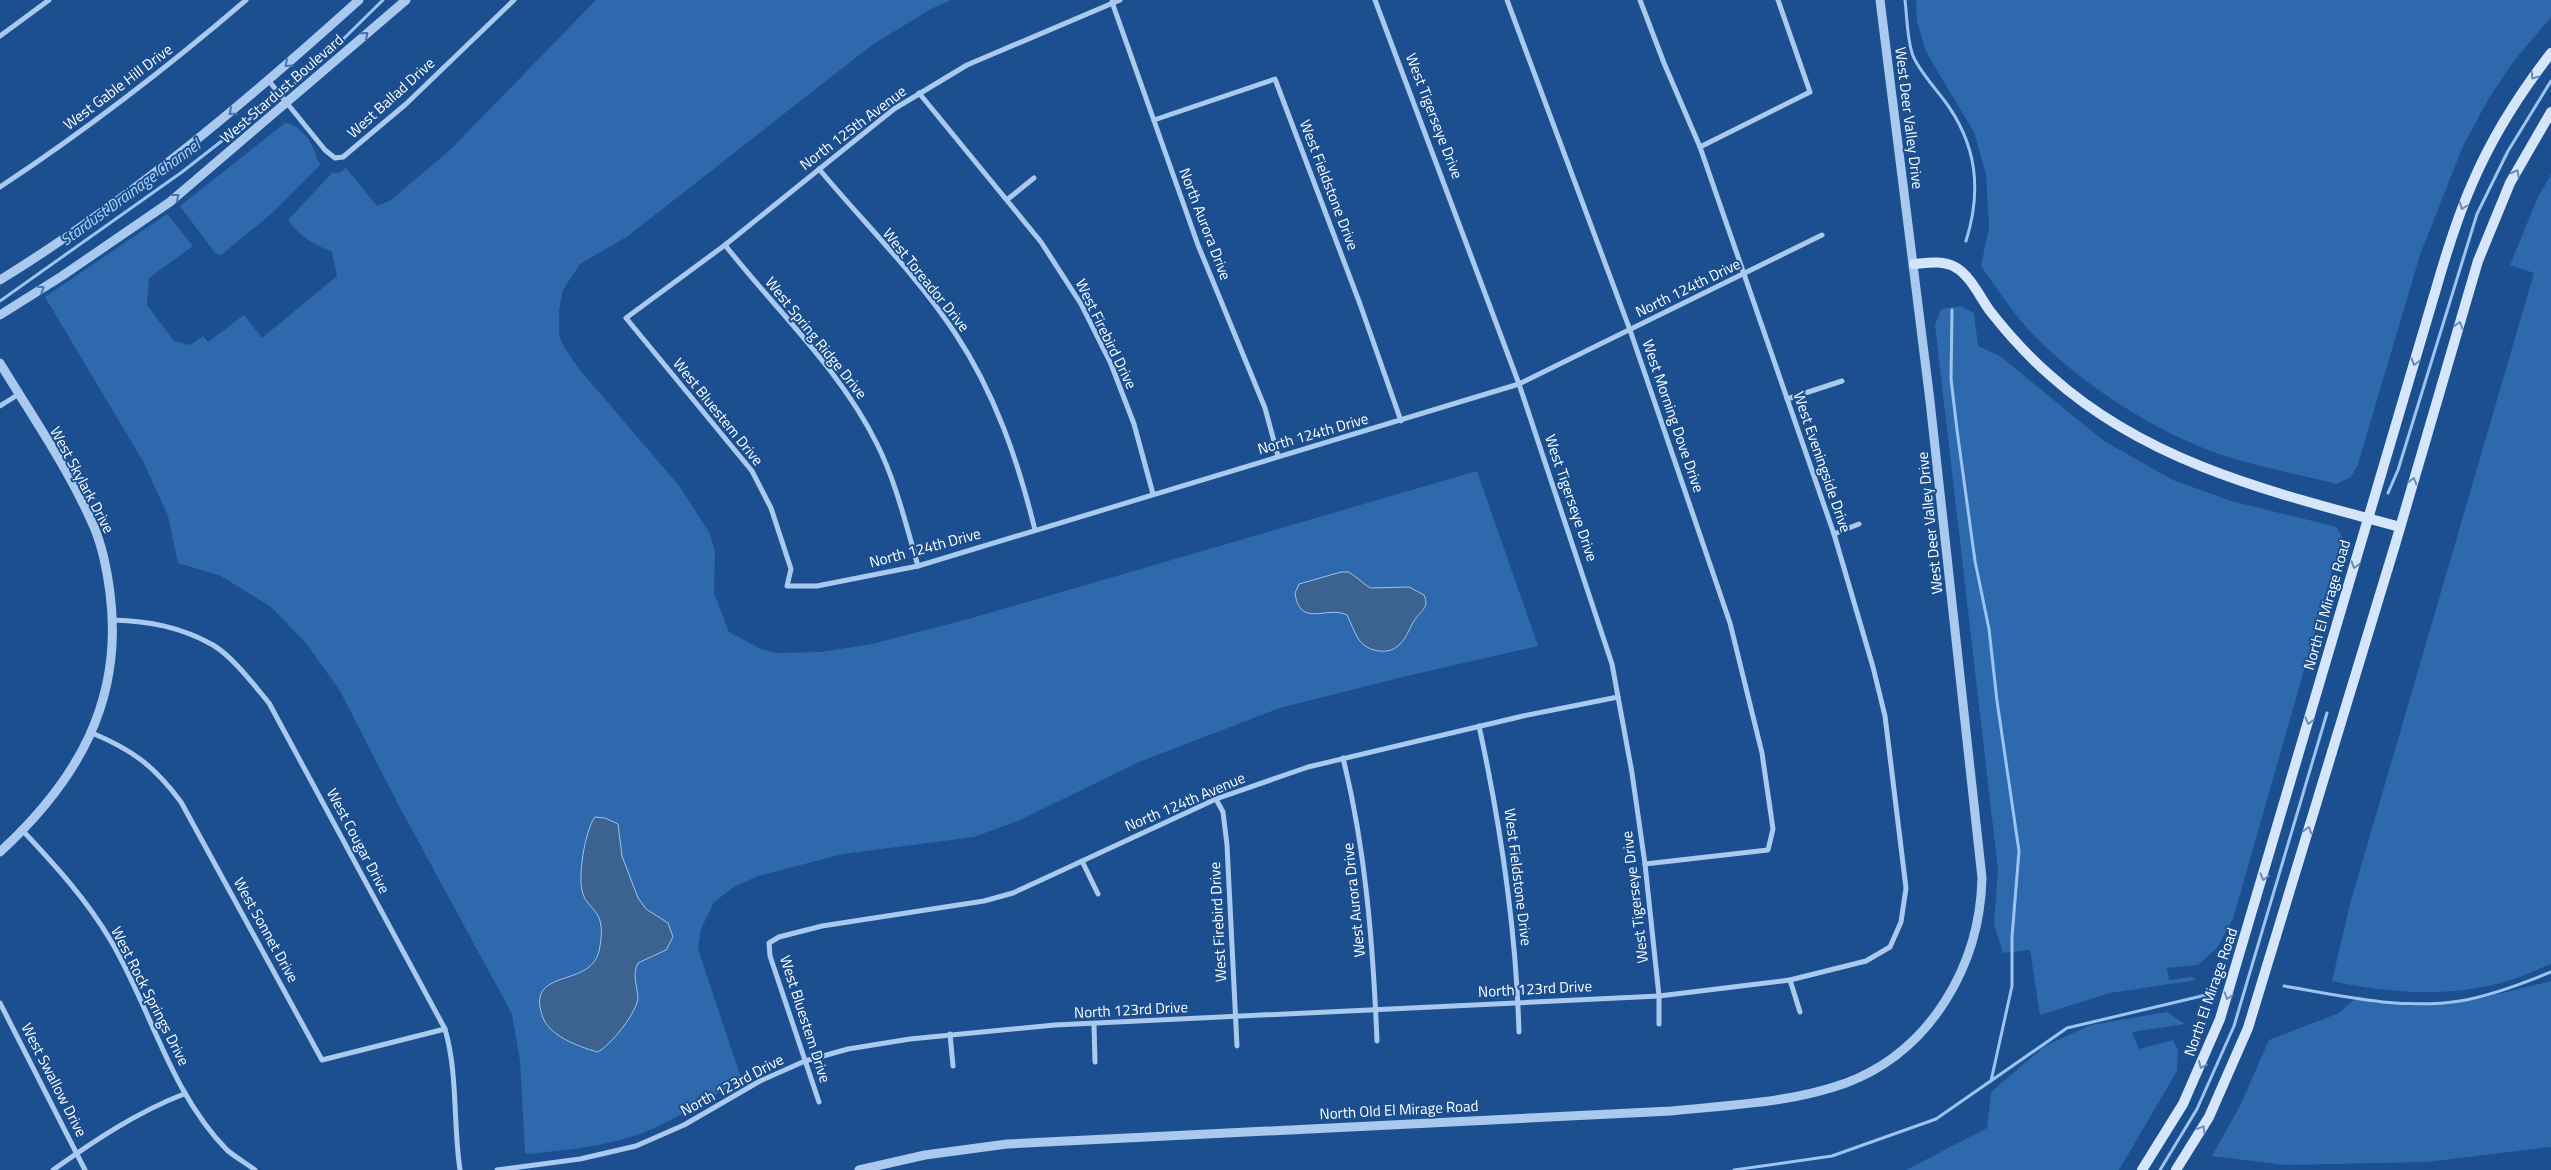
<svg xmlns="http://www.w3.org/2000/svg" width="2551" height="1170" font-family="'Titillium Web',sans-serif">
<style>
.green{fill:#2e69ad}
.water{fill:#3c6290;stroke:#9cc4f0}
.lines{fill:none;stroke-linecap:round;stroke-linejoin:round}
.stream{stroke:#9cc4f0;stroke-width:3}
.minor{stroke:#a9c9ee;stroke-width:5}
.tertiary{stroke:#a9c9ee;stroke-width:9}
.secondary{stroke:#d6e6fa;stroke-width:10}
.oneway{stroke:#4674ac}
.oneway2{stroke:#668bba}
.labels{text-anchor:middle;stroke-width:4;stroke-linejoin:round;paint-order:stroke}
.street-label{font-size:15px;fill:#fff;stroke:#1b4f8f}
.water-label{font-size:16px;font-style:italic;fill:#b5d3f5;stroke:#1b4f8f}
</style>
<rect width="100%" height="100%" fill="#1b4f8f"/>
<g class="green">
<path d="M 596,0 L 951,0 L 931,9 L 872,45 L 628,236 L 580,264 L 563,290 L 559,310 L 559,336 L 565,349 L 580,370 L 680,487 L 709,532 L 715,551 L 714,593 L 729,632 L 761,649 L 777,653 L 821,652 L 872,644 L 972,618 L 1477,471 L 1538,646 L 1407,676 L 1280,708 L 1139,762 L 1020,820 L 974,837 L 843,854 L 758,876 L 734,887 L 714,902 L 701,929 L 698,949 L 742,1081 C 706,1097 675,1122 637,1135 C 602,1147 565,1150 528,1154 L 525,1153 L 520,1061 L 512,1014 L 398,804 L 340,691 L 306,643 L 271,607 L 221,576 L 178,563 L 168,516 L 144,463 L 45,297 L 167,214 L 193,246 L 149,278 L 147,305 L 174,341 L 190,345 L 203,336 L 208,342 L 244,315 L 262,338 L 337,276 L 332,252 C 313,244 300,237 288,220 L 332,173 L 339,173 L 346,168 L 377,206 L 391,200 L 450,150 Z"/>
<path d="M 1916,0 L 2551,0 L 2551,17 L 2514,61 L 2489,98 L 2463,146 L 2420,255 L 2358,464 L 2351,477 L 2336,484 C 2298,474 2259,467 2222,455 C 2153,432 2068,376 2021,321 C 2007,304 1994,284 1981,266 L 1989,227 L 1986,174 L 1974,132 L 1926,52 L 1917,21 Z"/>
<path d="M 285,123 C 297,123 310,139 314,150 C 317,156 316,160 321,164 L 271,214 L 221,255 L 216,254 L 180,206 Z"/>
<path d="M 2551,174 L 2551,964 C 2536,970 2520,978 2504,982 C 2449,998 2386,993 2332,981 L 2350,904 L 2534,273 L 2510,265 L 2537,199 Z"/>
<path d="M 1961,306 L 1974,313 L 1978,346 L 2000,356 L 2104,441 L 2173,480 L 2231,501 L 2337,527 L 2342,537 L 2233,919 L 2217,948 L 2198,965 L 2167,968 L 2169,980 L 2191,977 L 2197,980 L 2110,993 L 2040,1015 L 2030,950 L 2003,953 L 1994,924 L 1998,870 L 1935,325 L 1941,309 Z"/>
<path d="M 2551,981 L 2551,1147 L 2427,1162 L 2286,1165 L 2212,1156 L 2240,1106 L 2269,1040 L 2339,1013 L 2358,996 L 2409,1006 L 2482,998 Z"/>
<path d="M 2167,1012 L 2185,1024 L 2132,1032 L 2139,1049 L 2173,1040 L 2178,1050 L 2177,1071 L 2119,1170 L 1906,1170 L 1987,1128 L 1991,1092 L 2045,1046 L 2091,1025 Z"/>
</g>
<g class="water">
<path d="M 1341,572 L 1349,572 L 1370,588 L 1409,587 L 1424,595 C 1430,608 1420,611 1414,621 C 1409,629 1407,637 1400,644 C 1389,656 1368,652 1359,640 C 1354,632 1351,623 1347,615 C 1327,605 1300,629 1295,593 L 1299,584 Z"/>
<path d="M 595,817 L 605,818 L 618,824 L 622,856 L 638,898 L 646,909 L 668,923 L 673,937 L 666,950 L 638,963 C 632,974 637,986 638,997 C 638,1011 610,1047 597,1052 C 578,1046 548,1036 542,1015 C 526,965 595,991 600,946 C 602,933 603,920 594,910 C 590,905 585,901 583,894 C 577,879 585,830 595,817 Z"/>
</g>
<g class="lines">
<g class="stream">
<path d="M 1905,0 C 1907,17 1907,37 1912,53 C 1916,67 1935,88 1944,100 C 1977,144 1982,190 1966,241"/>
<path d="M 292,86 L 323,59 L 383,0"/>
<path d="M 0,301 L 182,172 L 273,101"/>
<path d="M 1952,310 L 1951,379 L 1957,430 L 1975,561 L 1989,629 L 1997,701 L 2019,851 L 2012,937 L 2012,986 L 1991,1081"/>
<path d="M 2388,493 L 2398,470 L 2477,214 L 2508,151 L 2551,81"/>
<path d="M 2284,986 C 2341,996 2401,1010 2460,1001 C 2491,996 2522,984 2551,972"/>
<path d="M 1734,1170 L 1832,1156 L 1936,1119 L 2067,1028 L 2206,995"/>
<path d="M 2160,1170 L 2197,1109 L 2234,1026 L 2327,713"/>
</g>
<g class="minor">
<path d="M 1120,0 L 967,65 L 894,109 L 725,245 L 626,318 L 752,471 L 771,508 L 791,569 L 787,586 L 817,586 L 918,566 L 1519,384 L 1822,235"/>
<path d="M 1375,0 L 1519,384 L 1612,664 L 1632,773 L 1645,864 L 1659,996 L 1659,1024"/>
<path d="M 1507,0 L 1630,330 L 1730,623 L 1762,753 L 1773,829 L 1768,850 L 1645,864"/>
<path d="M 1112,2 L 1198,245 L 1265,408 L 1278,456"/>
<path d="M 0,36 L 49,0"/>
<path d="M 269,81 L 325,150 L 335,158 L 343,157 L 406,104 L 514,0"/>
<path d="M 919,93 L 1041,242 L 1081,304 L 1111,364 L 1134,424 L 1153,494"/>
<path d="M 1154,120 L 1275,79 L 1360,304 L 1401,421"/>
<path d="M 1700,147 L 1810,92 L 1778,0"/>
<path d="M 819,169 C 864,223 916,274 955,333 C 995,393 1018,461 1035,530"/>
<path d="M 0,187 C 86,130 168,67 246,0"/>
<path d="M 1008,199 L 1034,178"/>
<path d="M 725,245 C 776,310 840,369 877,444 C 896,482 906,525 918,566"/>
<path d="M 1787,399 L 1842,381"/>
<path d="M 0,406 L 19,394"/>
<path d="M 1834,534 L 1859,524"/>
<path d="M 113,620 C 149,621 181,627 213,645 C 233,657 254,685 269,703 L 445,1029 C 458,1074 453,1123 460,1170"/>
<path d="M 1479,726 C 1501,827 1516,928 1519,1032"/>
<path d="M 92,733 C 133,750 154,766 181,802 L 322,1060 L 445,1029"/>
<path d="M 1343,758 C 1366,851 1373,946 1377,1041"/>
<path d="M 1216,799 L 1223,812 L 1227,845 L 1237,1046"/>
<path d="M 23,831 C 55,865 87,900 111,941 C 151,1009 170,1092 227,1150 C 235,1157 246,1163 255,1170"/>
<path d="M 1082,861 L 1098,894"/>
<path d="M 1790,980 L 1800,1012"/>
<path d="M 0,1003 L 85,1170"/>
<path d="M 1094,1025 L 1095,1062"/>
<path d="M 950,1034 L 953,1066"/>
<path d="M 819,1102 L 770,956 L 769,943 L 779,937 L 822,926 L 984,901 L 1013,893 L 1052,875 L 1216,799 L 1308,767 L 1523,716 L 1618,697"/>
<path d="M 53,1170 C 94,1141 137,1112 184,1094"/>
<path d="M 497,1170 L 580,1159 L 636,1146 L 684,1125 L 760,1081 L 805,1061 L 848,1049 L 910,1039 L 1055,1025 L 1659,996 L 1790,980 L 1866,961 L 1890,947 L 1901,922 L 1906,888 L 1885,716 L 1873,667 L 1834,534 L 1700,147 L 1664,63 L 1640,0"/>
</g>
<g class="tertiary">
<path d="M 0,280 C 130,200 246,102 359,0"/>
<path d="M 0,315 L 62,276 L 170,202 L 406,0"/>
<path d="M 0,363 C 32,416 69,469 94,527 C 103,548 107,570 110,593 C 124,701 77,781 0,852"/>
<path d="M 859,1170 L 925,1155 L 1007,1144 L 1671,1111 C 1729,1105 1791,1103 1846,1083 C 1931,1051 1980,965 1982,878 L 1930,401 L 1880,0"/>
</g>
<g class="secondary">
<path d="M 1914,264 C 1927,263 1942,260 1955,267 C 1970,275 1980,297 1990,311 C 2008,334 2030,358 2052,377 C 2151,465 2276,493 2400,527"/>
<path d="M 2142,1170 L 2183,1104 L 2220,1019 L 2436,289 C 2446,254 2457,218 2472,184 C 2492,137 2520,93 2551,53"/>
<path d="M 2176,1170 L 2209,1117 L 2248,1028 L 2395,545 L 2478,261 L 2510,183 L 2551,112"/>
</g>
</g>
<defs><path id="oneway-chevron" d="M-2-3.5L2.5 0L-2 3.5" fill="none" stroke-width="1.6" stroke-linecap="round" stroke-linejoin="round" transform="scale(1.25)"/></defs>
<g class="oneway">
<use href="#oneway-chevron" transform="translate(365 35) rotate(-41)"/>
<use href="#oneway-chevron" transform="translate(288 64) rotate(138)"/>
<use href="#oneway-chevron" transform="translate(232 112) rotate(140)"/>
<use href="#oneway-chevron" transform="translate(176 197) rotate(-38)"/>
<use href="#oneway-chevron" transform="translate(41 289) rotate(-32)"/>
</g>
<g class="oneway2">
<use href="#oneway-chevron" transform="translate(2534 76) rotate(125)"/>
<use href="#oneway-chevron" transform="translate(2516 173) rotate(-63)"/>
<use href="#oneway-chevron" transform="translate(2463 206) rotate(111)"/>
<use href="#oneway-chevron" transform="translate(2459 325) rotate(-74)"/>
<use href="#oneway-chevron" transform="translate(2415 362) rotate(106)"/>
<use href="#oneway-chevron" transform="translate(2413 481) rotate(-74)"/>
<use href="#oneway-chevron" transform="translate(2355 565) rotate(106)"/>
<use href="#oneway-chevron" transform="translate(2309 721) rotate(106)"/>
<use href="#oneway-chevron" transform="translate(2308 830) rotate(-73)"/>
<use href="#oneway-chevron" transform="translate(2264 877) rotate(106)"/>
<use href="#oneway-chevron" transform="translate(2228 996) rotate(108)"/>
<use href="#oneway-chevron" transform="translate(2202 1065) rotate(115)"/>
<use href="#oneway-chevron" transform="translate(2202 1129) rotate(-59)"/>
</g>
<g class="labels">
<g class="street-label">
<text transform="translate(118 87) rotate(-37)" y="5">West Gable Hill Drive</text>
<text transform="translate(282 89) rotate(-41)" y="5">West Stardust Boulevard</text>
<text transform="translate(391 98) rotate(-42)" y="5">West Ballad Drive</text>
<text transform="translate(1434 116) rotate(69)" y="5">West Tigerseye Drive</text>
<text transform="translate(1909 118) rotate(83)" y="5">West Deer Valley Drive</text>
<text transform="translate(853 128) rotate(-37)" y="5">North 125th Avenue</text>
<text transform="translate(1329 185) rotate(69)" y="5">West Fieldstone Drive</text>
<text transform="translate(1205 224) rotate(69)" y="5">North Aurora Drive</text>
<text transform="translate(926 280) rotate(51)" y="5">West Toreador Drive</text>
<text transform="translate(1688 288) rotate(-26)" y="5">North 124th Drive</text>
<text transform="translate(1106 334) rotate(64)" y="5">West Firebird Drive</text>
<text transform="translate(816 338) rotate(51)" y="5">West Spring Ridge Drive</text>
<text transform="translate(718 412) rotate(51)" y="5">West Bluestem Drive</text>
<text transform="translate(1673 416) rotate(71)" y="5">West Morning Dove Drive</text>
<text transform="translate(1313 434) rotate(-16)" y="5">North 124th Drive</text>
<text transform="translate(1822 462) rotate(71)" y="5">West Eveningside Drive</text>
<text transform="translate(82 480) rotate(62)" y="5">West Skylark Drive</text>
<text transform="translate(1571 498) rotate(71)" y="5">West Tigerseye Drive</text>
<text transform="translate(1930 523) rotate(-96)" y="5">West Deer Valley Drive</text>
<text transform="translate(925 548) rotate(-15)" y="5">North 124th Drive</text>
<text transform="translate(2327 605) rotate(-74)" y="5">North El Mirage Road</text>
<text transform="translate(1185 802) rotate(-23)" y="5">North 124th Avenue</text>
<text transform="translate(358 841) rotate(62)" y="5">West Cougar Drive</text>
<text transform="translate(1518 877) rotate(83)" y="5">West Fieldstone Drive</text>
<text transform="translate(1635 897) rotate(-97)" y="5">West Tigerseye Drive</text>
<text transform="translate(1354 900) rotate(-96)" y="5">West Aurora Drive</text>
<text transform="translate(1218 922) rotate(-93)" y="5">West Firebird Drive</text>
<text transform="translate(266 930) rotate(61)" y="5">West Sonnet Drive</text>
<text transform="translate(1535 989) rotate(-3)" y="5">North 123rd Drive</text>
<text transform="translate(2211 992) rotate(-71)" y="5">North El Mirage Road</text>
<text transform="translate(150 996) rotate(63)" y="5">West Rock Springs Drive</text>
<text transform="translate(1131 1010) rotate(-3)" y="5">North 123rd Drive</text>
<text transform="translate(805 1019) rotate(72)" y="5">West Bluestem Drive</text>
<text transform="translate(54 1080) rotate(63)" y="5">West Swallow Drive</text>
<text transform="translate(732 1085) rotate(-28)" y="5">North 123rd Drive</text>
<text transform="translate(1399 1110) rotate(-3)" y="5">North Old El Mirage Road</text>
</g>
<g class="water-label">
<text transform="translate(130 192) rotate(-36)" y="6">Stardust Drainage Channel</text>
</g>
</g>
</svg>
